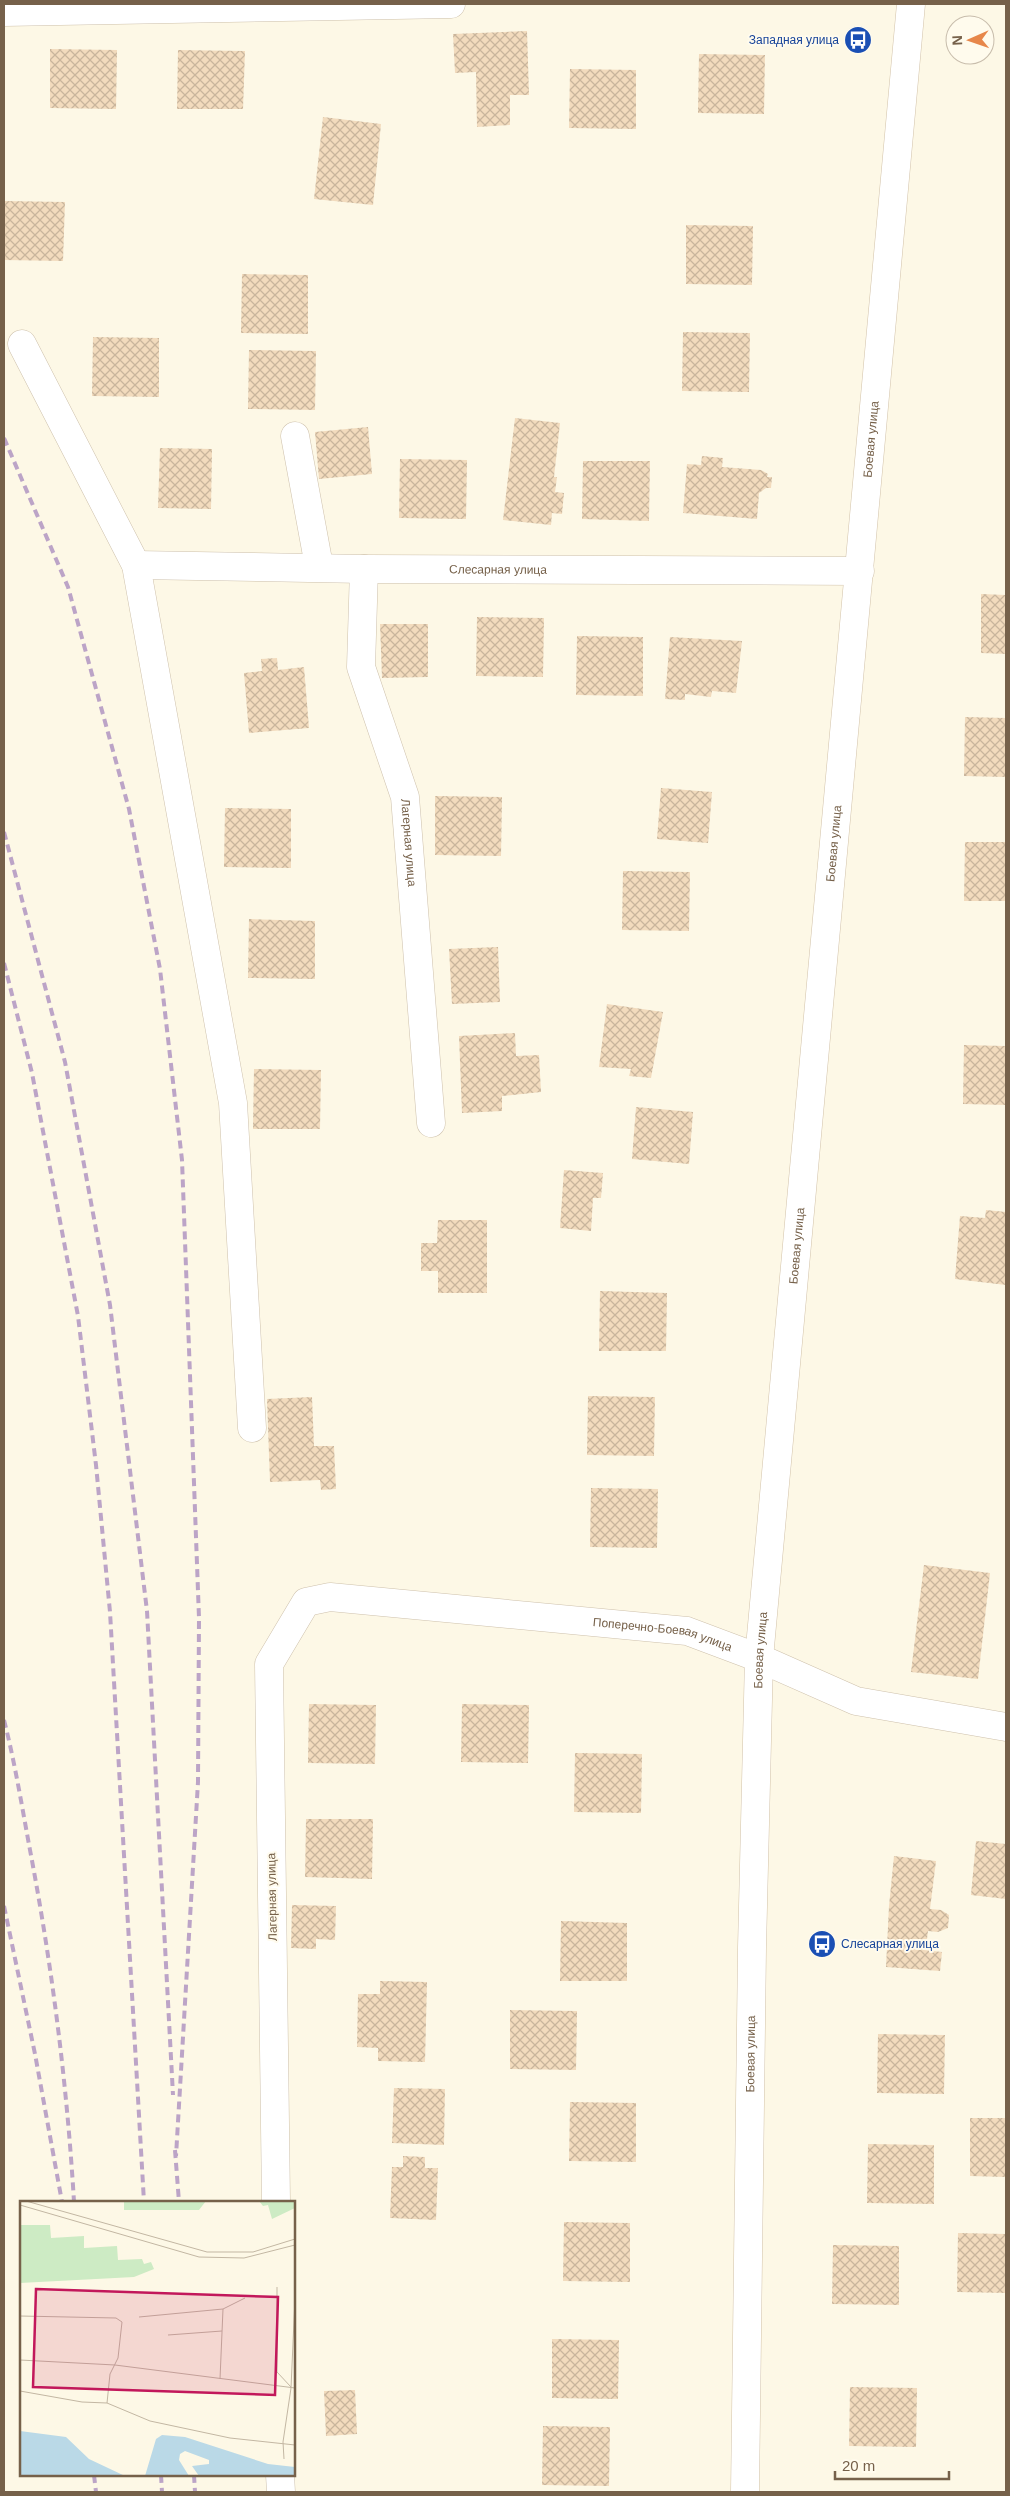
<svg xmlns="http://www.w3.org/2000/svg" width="1010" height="2496" font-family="Helvetica,sans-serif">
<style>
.building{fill:url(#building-cross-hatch)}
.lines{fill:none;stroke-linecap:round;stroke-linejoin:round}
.minor-casing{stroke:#cec1ac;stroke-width:29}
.secondary-casing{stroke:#d2c2a9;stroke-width:29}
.minor{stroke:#fff;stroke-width:28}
.secondary{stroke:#fff;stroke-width:28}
.rail{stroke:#bca4c7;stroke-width:4;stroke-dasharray:8 5;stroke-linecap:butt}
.labels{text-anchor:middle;stroke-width:4;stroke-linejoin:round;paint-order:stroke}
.transit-label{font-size:12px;fill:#164399;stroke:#fffbed;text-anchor:end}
.street-label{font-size:12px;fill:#76614a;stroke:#fffbed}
.inset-road{fill:none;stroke:#c3b7a3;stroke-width:1}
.view{fill:#c2185b;fill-opacity:0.15;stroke:#c2185b;stroke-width:2.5}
.inset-edge{fill:none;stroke:#76614a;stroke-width:2.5}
</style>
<defs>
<pattern id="building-cross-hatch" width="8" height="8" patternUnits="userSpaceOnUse" patternTransform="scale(1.25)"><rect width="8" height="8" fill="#f2dbbd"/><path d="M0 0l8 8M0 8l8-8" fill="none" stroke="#c9b59c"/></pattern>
</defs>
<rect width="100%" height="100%" fill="#fdf8e6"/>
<g class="building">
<path d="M 527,31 L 529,95 L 510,95 L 510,125 L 477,127 L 476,72 L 455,73 L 453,34 Z"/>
<path d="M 50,49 L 117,50 L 116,109 L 50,108 Z"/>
<path d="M 178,50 L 245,51 L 243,109 L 177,109 Z"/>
<path d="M 699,54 L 765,55 L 764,114 L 698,113 Z"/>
<path d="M 570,69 L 636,70 L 636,129 L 569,128 Z"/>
<path d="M 323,117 L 381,124 L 373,205 L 314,199 Z"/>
<path d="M 4,201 L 65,202 L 63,261 L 4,260 Z"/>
<path d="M 686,225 L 753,226 L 752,285 L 686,284 Z"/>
<path d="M 242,274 L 308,275 L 308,334 L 241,333 Z"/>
<path d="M 683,332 L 750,333 L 749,392 L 682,391 Z"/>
<path d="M 93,337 L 159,338 L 159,397 L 92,396 Z"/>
<path d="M 249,350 L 316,351 L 315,410 L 248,409 Z"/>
<path d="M 515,418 L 560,423 L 554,477 L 557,477 L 555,492 L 564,493 L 562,514 L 552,513 L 551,525 L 503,520 Z"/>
<path d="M 368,427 L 372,474 L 319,479 L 315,432 Z"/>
<path d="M 160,448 L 212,449 L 211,509 L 158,508 Z"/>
<path d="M 702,456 L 723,458 L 722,467 L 761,470 L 768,474 L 767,477 L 772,477 L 771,488 L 766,488 L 759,493 L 757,519 L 683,513 L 687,464 L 701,465 Z"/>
<path d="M 400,459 L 467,460 L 466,519 L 399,518 Z"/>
<path d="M 583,461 L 650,461 L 649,521 L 582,519 Z"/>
<path d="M 981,594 L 1006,595 L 1006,654 L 981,653 Z"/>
<path d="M 477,617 L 544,618 L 543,677 L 476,676 Z"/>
<path d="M 380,624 L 428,624 L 428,677 L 382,678 Z"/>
<path d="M 577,636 L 643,637 L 643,696 L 576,695 Z"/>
<path d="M 670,637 L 742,641 L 736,693 L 712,691 L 711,697 L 685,694 L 685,700 L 665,699 Z"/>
<path d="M 277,658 L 278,670 L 304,667 L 309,728 L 249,733 L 244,673 L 262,671 L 261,659 Z"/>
<path d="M 965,717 L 1006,718 L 1006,777 L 964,776 Z"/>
<path d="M 661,788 L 712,792 L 708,843 L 657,839 Z"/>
<path d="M 435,796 L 502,797 L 501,856 L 435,855 Z"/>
<path d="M 225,808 L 291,809 L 291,868 L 224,867 Z"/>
<path d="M 965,842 L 1006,842 L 1006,901 L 964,901 Z"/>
<path d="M 623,871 L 690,872 L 689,931 L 622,930 Z"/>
<path d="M 249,919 L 315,921 L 315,979 L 248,978 Z"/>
<path d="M 498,947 L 500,1002 L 452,1004 L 449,949 Z"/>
<path d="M 607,1004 L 663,1012 L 651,1078 L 629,1076 L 631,1069 L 599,1067 Z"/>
<path d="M 515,1033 L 516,1056 L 539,1055 L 541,1092 L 502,1096 L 502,1111 L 462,1113 L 459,1036 Z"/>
<path d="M 964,1045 L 1006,1046 L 1006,1105 L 963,1104 Z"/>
<path d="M 254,1069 L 321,1070 L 320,1129 L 253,1129 Z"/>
<path d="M 636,1107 L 693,1112 L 689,1164 L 632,1159 Z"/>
<path d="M 564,1170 L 603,1173 L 601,1198 L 593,1198 L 591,1231 L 560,1228 Z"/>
<path d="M 986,1210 L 1006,1212 L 1006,1285 L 955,1279 L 960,1216 L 985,1218 Z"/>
<path d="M 438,1220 L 487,1220 L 487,1293 L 438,1293 L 438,1271 L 421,1271 L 421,1243 L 437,1243 Z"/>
<path d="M 600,1291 L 667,1293 L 666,1351 L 599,1351 Z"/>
<path d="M 588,1396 L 655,1397 L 654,1456 L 587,1455 Z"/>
<path d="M 312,1397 L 314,1446 L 334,1446 L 336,1489 L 321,1490 L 320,1480 L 270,1482 L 267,1399 Z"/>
<path d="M 591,1488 L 658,1489 L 657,1548 L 590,1547 Z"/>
<path d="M 924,1565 L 990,1573 L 978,1679 L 911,1672 Z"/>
<path d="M 309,1704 L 376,1705 L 375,1764 L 308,1763 Z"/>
<path d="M 462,1704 L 529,1705 L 528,1763 L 461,1762 Z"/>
<path d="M 575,1753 L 642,1754 L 641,1813 L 574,1812 Z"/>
<path d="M 306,1819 L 373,1819 L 372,1879 L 305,1877 Z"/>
<path d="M 976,1841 L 1006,1844 L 1006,1899 L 971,1895 Z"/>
<path d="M 894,1856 L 936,1861 L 930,1909 L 941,1910 L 949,1915 L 948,1928 L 938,1932 L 928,1931 L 926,1947 L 924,1950 L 942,1952 L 940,1971 L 886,1967 L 889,1906 Z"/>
<path d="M 292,1905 L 336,1906 L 335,1940 L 316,1939 L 316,1949 L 291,1948 Z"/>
<path d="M 561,1921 L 627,1923 L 627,1981 L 560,1981 Z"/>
<path d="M 380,1981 L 427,1982 L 425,2062 L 378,2061 L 378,2048 L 357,2047 L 358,1994 L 380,1994 Z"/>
<path d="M 510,2010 L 577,2011 L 576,2070 L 510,2069 Z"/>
<path d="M 878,2034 L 945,2035 L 944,2094 L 877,2093 Z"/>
<path d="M 394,2088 L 445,2089 L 444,2145 L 392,2143 Z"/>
<path d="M 570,2102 L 636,2103 L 636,2162 L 569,2161 Z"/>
<path d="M 970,2118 L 1006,2118 L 1006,2177 L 970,2176 Z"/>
<path d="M 868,2144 L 934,2145 L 934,2204 L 867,2203 Z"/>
<path d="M 403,2156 L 425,2157 L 425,2168 L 438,2168 L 436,2220 L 390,2218 L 392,2167 L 403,2167 Z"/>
<path d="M 564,2222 L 630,2223 L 630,2282 L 563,2281 Z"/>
<path d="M 958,2233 L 1006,2234 L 1006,2293 L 957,2292 Z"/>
<path d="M 833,2245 L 899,2246 L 899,2305 L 832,2304 Z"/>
<path d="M 552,2339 L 619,2340 L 618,2399 L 552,2398 Z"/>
<path d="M 850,2387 L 917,2388 L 916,2447 L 849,2446 Z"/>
<path d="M 355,2390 L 357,2434 L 326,2436 L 324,2391 Z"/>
<path d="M 543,2426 L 610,2427 L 609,2486 L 542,2485 Z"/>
</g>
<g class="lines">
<g class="minor-casing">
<g id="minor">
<path d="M 4,12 L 451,4"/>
<path d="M 22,344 L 136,565 L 233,1103 L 252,1428"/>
<path d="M 295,436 L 319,566"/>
<path id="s1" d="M 136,565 L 364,569 L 860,571"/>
<path id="s2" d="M 364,569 L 361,667 L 405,797 L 431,1123"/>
<path id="s3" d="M 276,2202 L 269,1664 L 306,1602 L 330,1597 L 687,1631 L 759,1658 L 856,1701 L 1006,1727"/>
<path d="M 280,2475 L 281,2492"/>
</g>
</g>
<g class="secondary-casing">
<g id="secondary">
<path id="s4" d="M 745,2492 L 752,1948 L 759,1658 L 911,4"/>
</g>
</g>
<use href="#minor" class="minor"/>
<use href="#secondary" class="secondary"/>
<g class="rail">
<path d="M 4,438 L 68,587 L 129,809 L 160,969 L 182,1160 L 199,1618 L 198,1782 L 176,2156"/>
<path d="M 4,832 L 65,1062 L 110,1305 L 147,1611 L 173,2095"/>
<path d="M 4,963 L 32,1073 L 78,1316 L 96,1465 L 110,1612 L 144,2202"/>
<path d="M 4,1720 C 15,1763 22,1807 30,1850 C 52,1966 67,2084 74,2202"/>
<path d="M 4,1906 L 35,2054 L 62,2202"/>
<path d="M 175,2150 L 179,2202"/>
<path d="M 94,2475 L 96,2492"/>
<path d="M 161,2475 L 162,2492"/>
<path d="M 194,2475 L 195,2492"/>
</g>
</g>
<defs>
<g id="bus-disc" transform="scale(1.4375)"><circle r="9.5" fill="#1a4fb4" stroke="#fffbed"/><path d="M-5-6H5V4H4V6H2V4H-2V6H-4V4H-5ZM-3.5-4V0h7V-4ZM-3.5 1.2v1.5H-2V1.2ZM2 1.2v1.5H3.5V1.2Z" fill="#fff"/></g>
</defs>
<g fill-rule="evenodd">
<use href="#bus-disc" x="858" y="40"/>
<use href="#bus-disc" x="822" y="1944"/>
</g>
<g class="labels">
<g class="transit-label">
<text x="839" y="44">Западная улица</text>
<text x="841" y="1948" text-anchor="start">Слесарная улица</text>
</g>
<g class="street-label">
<text dy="4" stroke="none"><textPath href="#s4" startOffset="2058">Боевая улица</textPath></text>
<text dy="4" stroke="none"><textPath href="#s1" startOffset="362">Слесарная улица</textPath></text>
<text dy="4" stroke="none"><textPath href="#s2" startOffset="281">Лагерная улица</textPath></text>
<text dy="4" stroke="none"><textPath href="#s4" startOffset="1652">Боевая улица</textPath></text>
<text dy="4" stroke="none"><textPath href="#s4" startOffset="1248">Боевая улица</textPath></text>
<text dy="4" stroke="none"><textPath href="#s3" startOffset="970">Поперечно-Боевая улица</textPath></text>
<text dy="4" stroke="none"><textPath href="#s4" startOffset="842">Боевая улица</textPath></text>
<text transform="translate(272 1897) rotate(-91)" y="4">Лагерная улица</text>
<text dy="4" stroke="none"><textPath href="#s4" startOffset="438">Боевая улица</textPath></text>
</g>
</g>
<g transform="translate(20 2201)">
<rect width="275" height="275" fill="#fdf8e6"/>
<path d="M 104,0 L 186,0 L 179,9 L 104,9 ZM 239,0 L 275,0 L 275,7 L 252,18 L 248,4 L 243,5 ZM 0,24 L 30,24 L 31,37 L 64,35 L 64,47 L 97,45 L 98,59 L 122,58 L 124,63 L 131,61 L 134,68 L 114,76 L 0,82 Z" fill="#cdebc4"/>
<path d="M 0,230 L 46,236 L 69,258 L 105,275 L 0,275 ZM 142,234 L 165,236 L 248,263 L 275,266 L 275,275 L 179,275 L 172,265 L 189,263 L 189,259 L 165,250 L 160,253 L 159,259 L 169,275 L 125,275 L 136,238 Z" fill="#bad9e7"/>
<path class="inset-road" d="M 6,0 L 187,51 L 233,51 L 275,38M 0,4 L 179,56 L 224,57 L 275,44M 257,86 L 257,171 L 271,186M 0,115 L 96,117 L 102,121 L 98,157 L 90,173 L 87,202M 119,116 L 203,108 L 225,97M 148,134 L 202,130M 0,159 L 95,164 L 275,187M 200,178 L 203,108M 0,190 L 62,201 L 87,202 L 130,220 L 210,237 L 275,244M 264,258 L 263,241 L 271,187 L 275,97"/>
<path class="view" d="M 16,88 L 258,96 L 255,194 L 13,186 Z"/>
<rect width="275" height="275" class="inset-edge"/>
</g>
<rect width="1010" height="2496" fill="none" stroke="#76614a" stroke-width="10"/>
<g transform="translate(970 40) rotate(268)"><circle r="24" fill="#fffbed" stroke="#c8bdac"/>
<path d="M0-4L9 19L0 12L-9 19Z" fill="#e7874a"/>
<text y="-8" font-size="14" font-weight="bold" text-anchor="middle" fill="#76614a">N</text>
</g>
<path d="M835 2471v8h114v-8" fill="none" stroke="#76614a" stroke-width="2.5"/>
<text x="842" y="2471" font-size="15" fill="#76614a" stroke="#fffbed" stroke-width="4" paint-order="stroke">20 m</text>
</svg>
